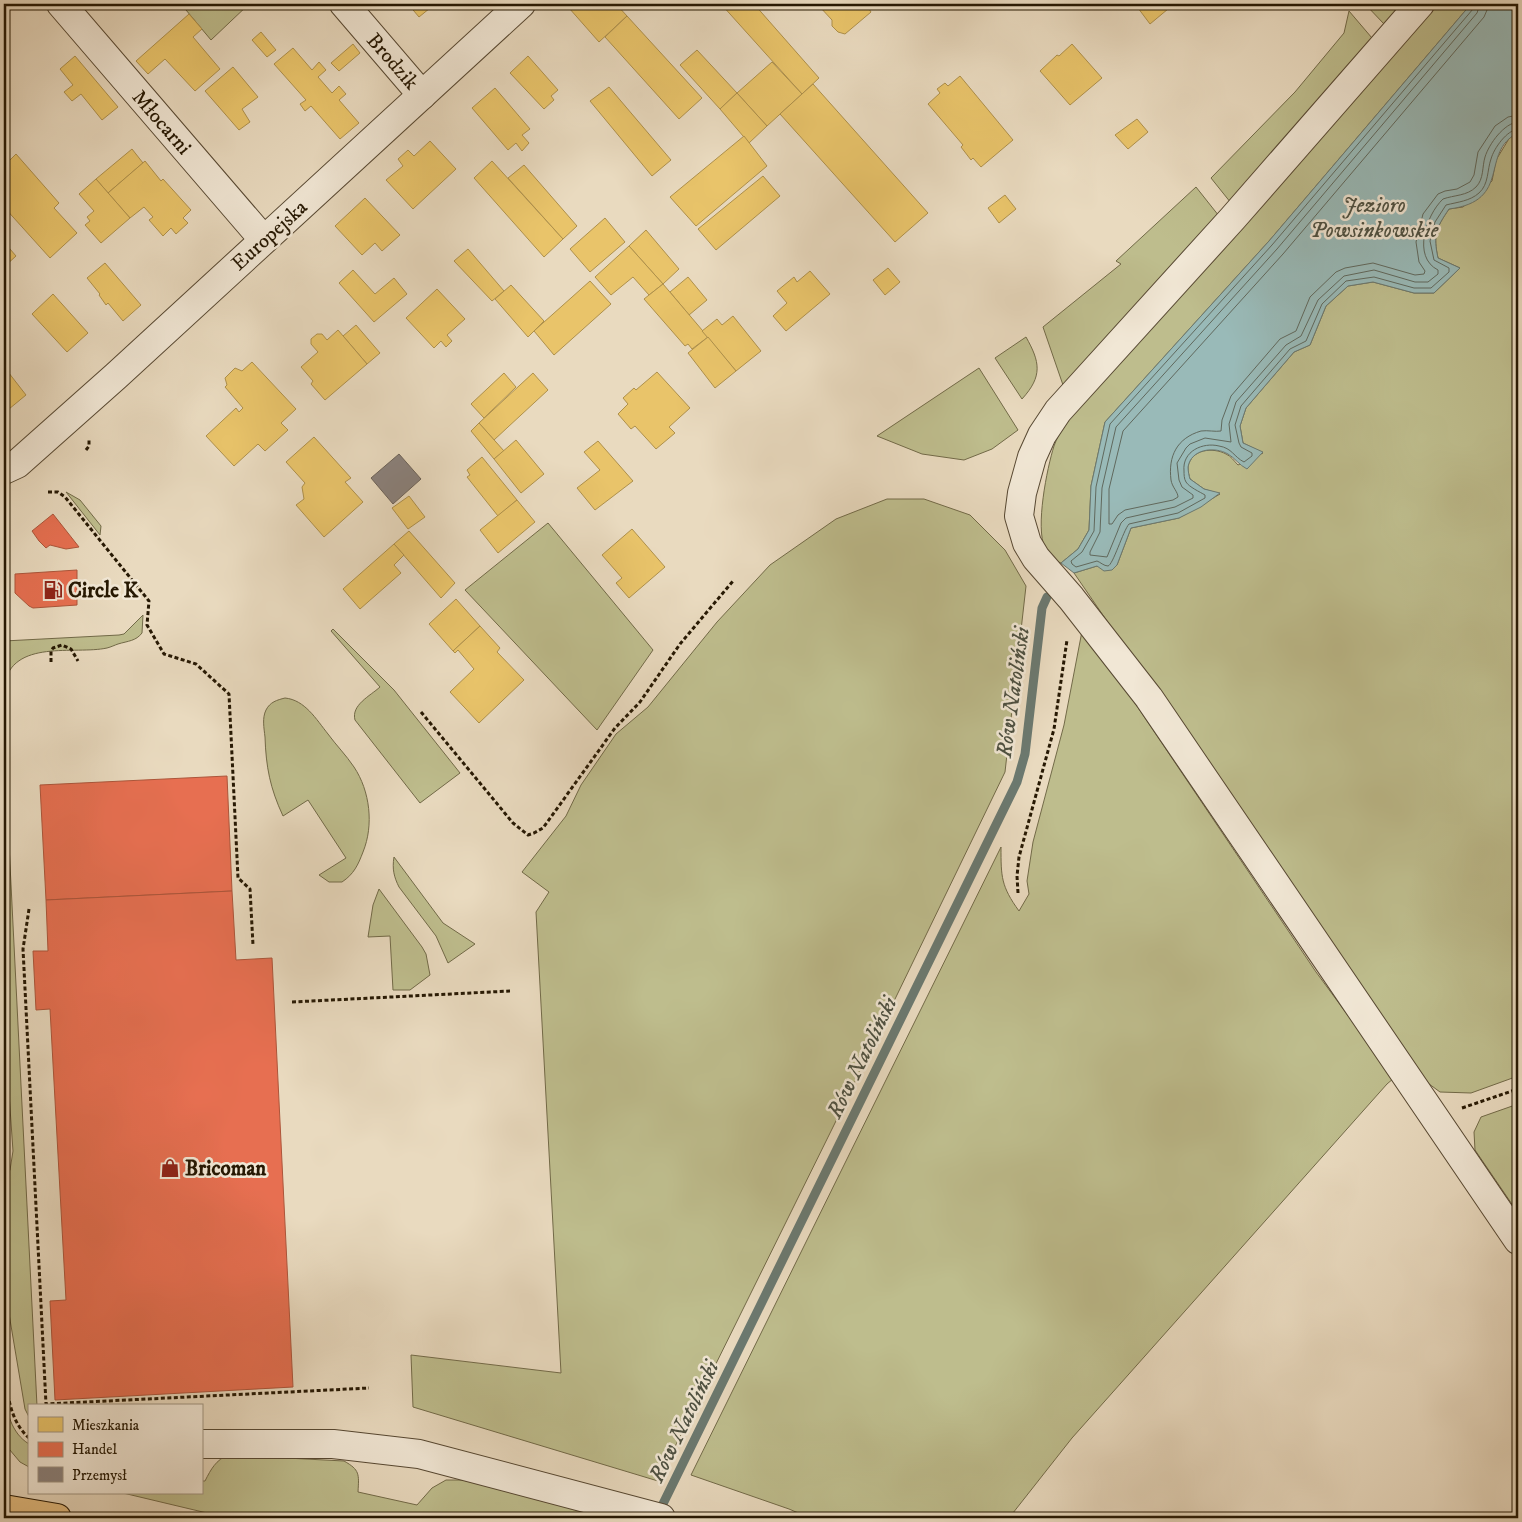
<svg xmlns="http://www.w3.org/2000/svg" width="1522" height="1522" font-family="'IM FELL DW Pica',serif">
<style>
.green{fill:#bebd8d;stroke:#726a48}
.water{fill:#99bab8;stroke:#6b7970}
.homes{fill:#e9c46a;stroke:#ae904b}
.shops{fill:#e76f51;stroke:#ad553a}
.industry{fill:#8a817c;stroke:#6c6258}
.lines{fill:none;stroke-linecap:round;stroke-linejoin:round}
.shore{stroke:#60695e;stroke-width:1}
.stream{stroke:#6b7970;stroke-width:9}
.minor-casing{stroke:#574832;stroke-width:30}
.highway-casing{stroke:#261803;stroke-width:30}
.path{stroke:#261803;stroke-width:3;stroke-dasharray:4 2.5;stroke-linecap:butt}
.minor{stroke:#f1e7d5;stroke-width:28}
.highway{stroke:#e4bd80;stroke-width:28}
.labels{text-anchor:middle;stroke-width:5;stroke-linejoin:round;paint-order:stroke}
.street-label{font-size:21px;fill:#261803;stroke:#f1e7d5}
.poi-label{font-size:21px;font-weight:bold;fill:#261803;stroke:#f1e7d5;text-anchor:start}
.water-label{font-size:22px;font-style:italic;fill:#4e5142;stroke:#f1e7d5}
</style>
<rect width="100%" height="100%" fill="#e9dabf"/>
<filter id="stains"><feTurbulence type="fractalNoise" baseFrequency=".004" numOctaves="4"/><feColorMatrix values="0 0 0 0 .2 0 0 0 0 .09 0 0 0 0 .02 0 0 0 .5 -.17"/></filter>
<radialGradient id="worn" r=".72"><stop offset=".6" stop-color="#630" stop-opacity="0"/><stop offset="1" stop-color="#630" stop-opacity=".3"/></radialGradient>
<g class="green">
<path d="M 181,4 L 249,4 L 211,40 Z"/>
<path d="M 1365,4 L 1401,4 L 1384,24 Z"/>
<path d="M 1433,4 L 1471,4 L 1269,241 L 1105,422 L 1091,486 L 1089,530 L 1078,549 L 1061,563 C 1053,560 1048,556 1045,548 C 1035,528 1047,468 1054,446 C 1059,431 1073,414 1081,400 Z"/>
<path d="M 1349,11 L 1372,38 L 1231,203 L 1211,178 L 1295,92 L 1344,33 Z"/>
<path d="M 1518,133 L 1518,1076 L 1471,1093 L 1440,1092 L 1421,1078 L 1074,573 L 1097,566 L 1117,565 L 1131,528 L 1179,518 L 1220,494 L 1204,489 L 1190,479 C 1189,476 1188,471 1188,467 C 1191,449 1213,447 1226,454 C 1231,456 1234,461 1238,465 L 1263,453 L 1243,443 L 1240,426 L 1246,408 L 1294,352 L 1310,345 L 1326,306 L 1348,286 L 1373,282 L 1414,293 L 1434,293 L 1460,268 L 1438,258 C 1433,235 1436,228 1449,209 L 1463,207 L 1492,181 L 1496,160 L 1510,137 Z"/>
<path d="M 1196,187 L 1219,216 L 1063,385 L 1043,327 L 1121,264 L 1116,261 Z"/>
<path d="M 1026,337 C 1040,362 1043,376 1022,399 L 995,358 Z"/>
<path d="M 979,368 L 1018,430 L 992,449 L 964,460 L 922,454 L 877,436 Z"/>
<path d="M 66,492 L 80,500 L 101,526 L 100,535 Z"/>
<path d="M 887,499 L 924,499 L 970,515 L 1005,550 L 1026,586 L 1005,772 L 834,1125 L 658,1481 L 413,1407 L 411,1355 L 561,1373 L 536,912 L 549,892 L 522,872 L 566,816 L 581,785 L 616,734 L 648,707 L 717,622 L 770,565 L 836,519 Z"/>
<path d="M 548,523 L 653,650 L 597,730 L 465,590 Z"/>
<path d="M 143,615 L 142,633 C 136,641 128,641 118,644 C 115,645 111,647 107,648 C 75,655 12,638 4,686 L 4,641 L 119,635 L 124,634 Z"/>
<path d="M 1083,626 L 1316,972 L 1394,1078 L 1387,1084 L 1072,1438 L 1009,1518 L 810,1518 L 789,1509 L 691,1475 L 1001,847 C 1001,877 1001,886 1019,911 L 1029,894 L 1027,881 L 1033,842 L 1064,725 Z"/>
<path d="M 333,629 L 394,690 L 460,773 L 420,803 L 355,720 C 351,705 370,696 380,687 L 331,631 Z"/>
<path d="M 285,698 C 305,700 316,719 328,734 C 336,745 346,755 354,767 C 370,791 374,825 363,852 C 358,865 354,874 342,882 L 329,882 L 319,875 L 346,858 L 308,800 L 283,816 C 270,788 266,767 265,737 C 264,728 262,718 266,710 C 270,702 277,700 285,698 Z"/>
<path d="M 4,744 L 37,1406 L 29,1406 L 29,1417 L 25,1409 L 4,1284 L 4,1180 L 10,1170 L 13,1151 L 4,1022 Z"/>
<path d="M 394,857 L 443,923 L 475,944 L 448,963 L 436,936 L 399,887 C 394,877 392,869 394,857 Z"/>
<path d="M 379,889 L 422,947 L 426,954 L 430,975 L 410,990 L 393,990 L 390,936 L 368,937 L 373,905 Z"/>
<path d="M 1518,1104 L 1518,1213 L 1475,1150 L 1474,1132 L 1481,1117 Z"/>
<path d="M 4,1393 C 7,1412 11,1433 29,1444 L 29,1467 L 20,1462 L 4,1443 Z"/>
<path d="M 228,1455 L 344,1461 C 360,1470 359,1474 358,1492 L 417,1505 L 432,1488 L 446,1480 L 462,1480 L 496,1487 L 617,1518 L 228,1518 L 123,1493 L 201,1493 L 201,1481 L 205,1481 C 211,1469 216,1460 228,1455 Z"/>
</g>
<path class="water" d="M 1471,4 L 1518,4 L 1518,133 C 1479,152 1513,201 1449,209 C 1436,228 1433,235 1438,258 L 1460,268 L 1434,293 L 1414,293 L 1373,282 L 1348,286 L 1326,306 L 1310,345 L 1294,352 L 1246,408 L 1240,426 L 1243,443 L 1263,452 L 1247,469 C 1239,465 1235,458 1228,454 C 1214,446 1191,449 1188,467 C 1188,471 1189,476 1190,479 L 1204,489 L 1220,493 L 1201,507 L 1179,518 L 1131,528 L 1117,565 L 1112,570 L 1104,571 L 1097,566 L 1074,573 L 1061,563 L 1078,549 L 1089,530 L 1091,486 L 1105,422 L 1269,241 Z"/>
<g class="homes">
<path d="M 408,4 L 435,4 L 419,17 Z"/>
<path d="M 574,4 L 616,4 L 627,16 L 599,42 L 569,8 Z"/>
<path d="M 721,4 L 754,4 L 819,78 L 802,94 Z"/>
<path d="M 822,4 L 875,4 L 869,9 L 871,12 L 845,34 L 838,32 L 832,26 L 832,20 L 819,6 Z"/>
<path d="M 1135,4 L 1174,4 L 1150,24 Z"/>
<path d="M 189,14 L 202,29 L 193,37 L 220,69 L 195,91 L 165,59 L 148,74 L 136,61 Z"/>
<path d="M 627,16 L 702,98 L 679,119 L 605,37 Z"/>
<path d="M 261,32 L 276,50 L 267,57 L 252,40 Z"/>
<path d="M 353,44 L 360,53 L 339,71 L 331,63 Z"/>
<path d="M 1072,44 L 1102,78 L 1070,105 L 1040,71 L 1057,55 L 1059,56 Z"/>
<path d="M 293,48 L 312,70 L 319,62 L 326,70 L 318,77 L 332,93 L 339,86 L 346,94 L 339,100 L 359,123 L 340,139 L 311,106 L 305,111 L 300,104 L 306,100 L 274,64 Z"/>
<path d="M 697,50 L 737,93 L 720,109 L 680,65 Z"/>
<path d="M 75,56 L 118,107 L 102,120 L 81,94 L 72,101 L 64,92 L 73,85 L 60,69 Z"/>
<path d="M 528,56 L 558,90 L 551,96 L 554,100 L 544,109 L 510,73 Z"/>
<path d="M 772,62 L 802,94 L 767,126 L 737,93 Z"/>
<path d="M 233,67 L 258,97 L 242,109 L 250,122 L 239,130 L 205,91 Z"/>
<path d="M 960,76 L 1013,140 L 981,167 L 973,158 L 971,160 L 961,147 L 963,145 L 928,104 L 940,93 L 937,89 L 945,83 L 948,86 Z"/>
<path d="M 813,84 L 928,213 L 895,242 L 780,114 Z"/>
<path d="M 609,87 L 671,160 L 652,176 L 590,101 Z"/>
<path d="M 495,88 L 530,129 L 522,135 L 529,143 L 522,151 L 516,143 L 508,150 L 472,108 Z"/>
<path d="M 737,93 L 767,126 L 749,143 L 720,109 Z"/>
<path d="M 1137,119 L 1148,132 L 1128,149 L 1115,135 Z"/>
<path d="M 744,136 L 767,166 L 696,226 L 670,197 Z"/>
<path d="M 430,141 L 456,169 L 413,209 L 386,180 L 403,166 L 398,159 L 408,150 L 414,156 Z"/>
<path d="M 132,149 L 143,163 L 108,193 L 96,179 Z"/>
<path d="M 16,154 L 59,203 L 54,208 L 77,233 L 50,258 L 4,207 L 4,166 Z"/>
<path d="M 145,161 L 161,181 L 163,179 L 191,210 L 183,218 L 188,223 L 176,234 L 171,228 L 163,236 L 149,220 L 153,217 L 144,207 L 130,218 L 108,193 Z"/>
<path d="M 492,161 L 563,239 L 544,257 L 474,178 Z"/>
<path d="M 524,165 L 577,226 L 563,239 L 508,178 Z"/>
<path d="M 763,176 L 780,196 L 716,250 L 698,229 Z"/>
<path d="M 96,179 L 130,218 L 101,243 L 85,225 L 90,221 L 87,217 L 94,211 L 79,194 Z"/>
<path d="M 1005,195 L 1016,209 L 999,223 L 988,208 Z"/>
<path d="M 365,198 L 400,235 L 382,251 L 375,243 L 362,255 L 335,226 Z"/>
<path d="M 605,218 L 625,242 L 590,272 L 570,249 Z"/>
<path d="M 646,230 L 679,269 L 663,284 L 629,246 Z"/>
<path d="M 4,242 L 16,256 L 4,267 Z"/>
<path d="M 629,246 L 663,284 L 649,295 L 633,277 L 611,295 L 595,277 Z"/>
<path d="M 468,249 L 504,291 L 492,301 L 454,261 Z"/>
<path d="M 105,263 L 141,305 L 123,321 L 108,303 L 106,305 L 99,295 L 100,294 L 87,278 Z"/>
<path d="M 888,268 L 900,282 L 885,295 L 873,280 Z"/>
<path d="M 353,270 L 375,294 L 394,278 L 407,294 L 374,322 L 339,283 Z"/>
<path d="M 810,271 L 830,294 L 786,331 L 773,316 L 787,303 L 777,291 L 794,277 L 797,282 Z"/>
<path d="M 688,277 L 707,300 L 689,315 L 670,292 Z"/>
<path d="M 590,281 L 611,304 L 554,355 L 534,331 Z"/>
<path d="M 663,284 L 708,337 L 692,349 L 688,344 L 685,346 L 644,299 Z"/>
<path d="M 511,285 L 544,321 L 528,337 L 495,299 Z"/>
<path d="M 437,289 L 465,319 L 447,335 L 452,341 L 446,347 L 441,341 L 434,348 L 406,318 Z"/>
<path d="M 53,294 L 88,333 L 67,352 L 32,314 Z"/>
<path d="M 733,316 L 761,351 L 736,371 L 702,331 L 717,319 L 722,325 Z"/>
<path d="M 356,325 L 380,353 L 367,364 L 343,336 Z"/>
<path d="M 338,330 L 367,364 L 325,400 L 311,384 L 313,381 L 301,367 L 318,352 L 311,344 L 311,339 L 317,334 L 322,334 L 327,340 Z"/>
<path d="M 708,337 L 736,371 L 715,388 L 688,353 Z"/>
<path d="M 252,362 L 296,409 L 281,423 L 288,430 L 265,451 L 258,444 L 234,466 L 206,436 L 236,408 L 239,412 L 243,408 L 225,387 L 227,385 L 225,378 L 235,368 L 242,371 Z"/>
<path d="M 5,368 L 26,395 L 9,409 L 4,403 L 4,370 Z"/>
<path d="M 657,372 L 690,408 L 669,427 L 675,433 L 656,449 L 635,426 L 631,429 L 618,414 L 628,404 L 623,398 L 634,388 L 636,390 Z"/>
<path d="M 504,373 L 516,387 L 484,418 L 471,404 Z"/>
<path d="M 533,373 L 548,390 L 494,440 L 479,423 Z"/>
<path d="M 479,423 L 504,451 L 494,459 L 471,431 Z"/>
<path d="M 314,437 L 351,478 L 345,482 L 363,502 L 324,537 L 296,505 L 304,499 L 302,487 L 305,483 L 286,462 Z"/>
<path d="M 516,440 L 544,474 L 521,493 L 494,459 Z"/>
<path d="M 598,441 L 633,481 L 595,510 L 577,488 L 600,470 L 584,452 Z"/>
<path d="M 482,457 L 517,500 L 498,516 L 467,477 L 470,475 L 467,470 Z"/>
<path d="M 409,496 L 425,517 L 408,529 L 392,508 Z"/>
<path d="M 517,500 L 535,522 L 498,553 L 480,530 Z"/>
<path d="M 632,529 L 665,567 L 629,598 L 616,583 L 622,578 L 602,555 Z"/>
<path d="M 409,531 L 455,583 L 441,598 L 394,544 Z"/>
<path d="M 394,544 L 404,555 L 394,565 L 401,573 L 360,609 L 343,589 Z"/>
<path d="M 456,599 L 480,626 L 453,651 L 429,624 Z"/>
<path d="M 480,626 L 500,648 L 497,652 L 524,680 L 479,723 L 450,692 L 474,669 L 458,650 L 455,653 L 453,651 Z"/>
</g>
<g class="shops">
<path d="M 53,514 L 79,547 L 66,549 L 50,545 L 46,548 L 39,541 L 32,531 Z"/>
<path d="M 77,570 L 77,605 L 33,608 L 29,606 L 15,593 L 15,574 Z"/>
<path d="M 227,776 L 232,891 L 46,900 L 40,785 Z"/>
<path d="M 232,891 L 236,960 L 272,958 L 293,1387 L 55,1400 L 50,1301 L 66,1300 L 50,1009 L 36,1010 L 33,951 L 48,951 L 46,900 Z"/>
</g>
<path class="industry" d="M 399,454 L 421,479 L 393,504 L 371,478 Z"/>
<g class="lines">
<g class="shore">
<path d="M 1474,4 L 1473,9 L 1272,245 L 1110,424 L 1096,487 L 1094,531 L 1082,552 L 1071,561 L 1072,564 L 1076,567 L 1097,561 C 1100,562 1104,566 1108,566 C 1113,565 1123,531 1129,524 L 1178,513 L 1205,498 L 1205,495 C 1200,492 1189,487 1186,482 C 1184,479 1184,474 1184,471 C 1182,451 1203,442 1219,446 C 1232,448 1234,457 1244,462 L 1252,456 L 1252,453 L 1241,447 L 1239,443 L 1235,425 L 1241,406 L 1290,349 L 1306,341 L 1322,304 L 1346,281 L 1374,277 L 1414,288 L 1431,288 L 1449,272 L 1449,268 L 1434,260 L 1430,241 L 1435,222 L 1446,205 C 1458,202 1470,201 1479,193 C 1489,184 1487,170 1491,159 C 1494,148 1507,130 1518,129"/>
<path d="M 1480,4 L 1477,13 L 1277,249 L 1116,427 L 1102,488 L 1100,532 L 1090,552 L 1090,555 L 1107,557 L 1121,523 L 1126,518 L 1175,507 L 1193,498 L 1193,495 L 1182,487 L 1179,480 L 1177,463 L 1186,448 L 1190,444 L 1205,438 L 1231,442 L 1229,424 L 1236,402 L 1286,345 L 1301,336 L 1318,300 L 1344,276 L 1374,270 L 1415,282 L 1428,282 L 1438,274 L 1438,270 C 1412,257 1426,215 1443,199 C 1454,195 1467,196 1476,187 C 1484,179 1482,167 1485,157 C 1489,144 1504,123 1518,122"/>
<path d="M 1488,4 L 1487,10 L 1484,17 L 1283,254 L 1123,431 L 1109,489 L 1109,524 L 1112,524 L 1118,515 L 1125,510 L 1173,500 L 1178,497 C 1178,492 1172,487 1171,480 C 1168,456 1177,438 1201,431 C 1208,430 1215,432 1221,431 L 1222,420 L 1231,396 L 1280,339 L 1296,331 L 1310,297 L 1336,272 L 1345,268 L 1373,263 L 1415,275 L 1424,274 L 1425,271 L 1419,262 L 1416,242 L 1423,214 L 1438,194 L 1445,191 L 1457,189 L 1470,182 L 1474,175 L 1478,152 L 1495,126 L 1508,117 L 1518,115"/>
</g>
<path class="stream" d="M 658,1514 L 1017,782 L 1025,754 L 1042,608 L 1047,597"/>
<g class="minor-casing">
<g id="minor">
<path d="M 61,4 L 263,239"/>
<path d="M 344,4 L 422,95"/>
<path d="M 1420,4 L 1233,218 L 1058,411 L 1042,435 L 1032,457 L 1022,493 L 1019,516 L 1027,543 L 1036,558 L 1071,598 L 1149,698 L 1518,1240"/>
<path d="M 4,470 L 17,464 L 116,376 L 521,4"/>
<path d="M 201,1444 L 333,1444 L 419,1454 L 661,1518"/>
</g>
</g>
<g class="highway-casing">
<path id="highway" d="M 4,1509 L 57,1518"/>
</g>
<g class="path">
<path d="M 86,450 L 89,446 L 89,439"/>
<path d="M 48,492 L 58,492 L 65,497 L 149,601 L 147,625 L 164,654 L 196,664 L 229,694 L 238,878 L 250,889 L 253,945"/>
<path d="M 51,662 L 51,651 L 53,648 L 62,645 L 71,649 L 78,661"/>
<path d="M 421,712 L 513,823 L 528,835 L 534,833 L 543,828 L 615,728 L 640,702 L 680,644 L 733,581"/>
<path d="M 1018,893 L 1017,876 L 1019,857 L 1054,729 L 1067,640"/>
<path d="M 29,909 L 23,949 L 46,1404 L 369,1388"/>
<path d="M 292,1002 L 510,991"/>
<path d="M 4,1081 L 8,1157 L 8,1167 L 4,1173"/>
<path d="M 1462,1108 L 1518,1089"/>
<path d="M 4,1369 C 8,1394 9,1420 29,1438"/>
</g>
<use href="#minor" class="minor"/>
<use href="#highway" class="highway"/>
</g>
<defs>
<g id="fuel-bare" transform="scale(1.5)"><path d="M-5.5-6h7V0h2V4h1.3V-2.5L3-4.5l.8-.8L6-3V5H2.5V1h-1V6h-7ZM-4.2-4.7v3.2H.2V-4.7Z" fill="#8f2418" stroke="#f1e7d5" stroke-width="2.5" paint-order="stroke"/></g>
<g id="shop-bare" transform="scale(1.5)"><path d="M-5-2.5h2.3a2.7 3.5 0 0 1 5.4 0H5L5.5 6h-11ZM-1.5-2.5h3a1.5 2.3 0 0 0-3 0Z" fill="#8f2418" stroke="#f1e7d5" stroke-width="2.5" paint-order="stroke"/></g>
</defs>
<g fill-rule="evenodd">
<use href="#fuel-bare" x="53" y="590"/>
<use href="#shop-bare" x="170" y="1168"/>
</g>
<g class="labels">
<g class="street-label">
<text transform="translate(393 61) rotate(49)" y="7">Brodzik</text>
<text transform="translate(162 122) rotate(49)" y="7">Młocarni</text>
<text transform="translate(269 235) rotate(-42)" y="7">Europejska</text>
</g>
<g class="poi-label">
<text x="68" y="597">Circle K</text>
<text x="185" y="1175">Bricoman</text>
</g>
<g class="water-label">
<text x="1374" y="212">Jezioro<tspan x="1374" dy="25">Powsinkowskie</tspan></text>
<text transform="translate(1012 692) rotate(-82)" y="8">Rów Natoliński</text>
<text transform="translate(861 1057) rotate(-64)" y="8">Rów Natoliński</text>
<text transform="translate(683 1421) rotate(-64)" y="8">Rów Natoliński</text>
</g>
</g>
<rect width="1522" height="1522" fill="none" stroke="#e9dabf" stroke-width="20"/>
<rect x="5" y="5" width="1512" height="1512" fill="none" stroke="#261803" stroke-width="2.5"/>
<rect x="10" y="10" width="1502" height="1502" fill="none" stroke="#261803"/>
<rect x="28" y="1404" width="175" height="90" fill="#f1e7d5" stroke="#a09481"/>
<rect x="38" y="1417" width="25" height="15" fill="#e9c46a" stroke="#a09481"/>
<text x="72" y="1430" font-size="15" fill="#261803">Mieszkania</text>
<rect x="38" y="1442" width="25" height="15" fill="#e76f51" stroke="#a09481"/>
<text x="72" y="1454" font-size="15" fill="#261803">Handel</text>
<rect x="38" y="1467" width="25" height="15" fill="#8a817c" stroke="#a09481"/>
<text x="72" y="1480" font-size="15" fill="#261803">Przemysł</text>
<rect width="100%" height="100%" filter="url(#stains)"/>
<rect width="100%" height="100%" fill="url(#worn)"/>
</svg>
